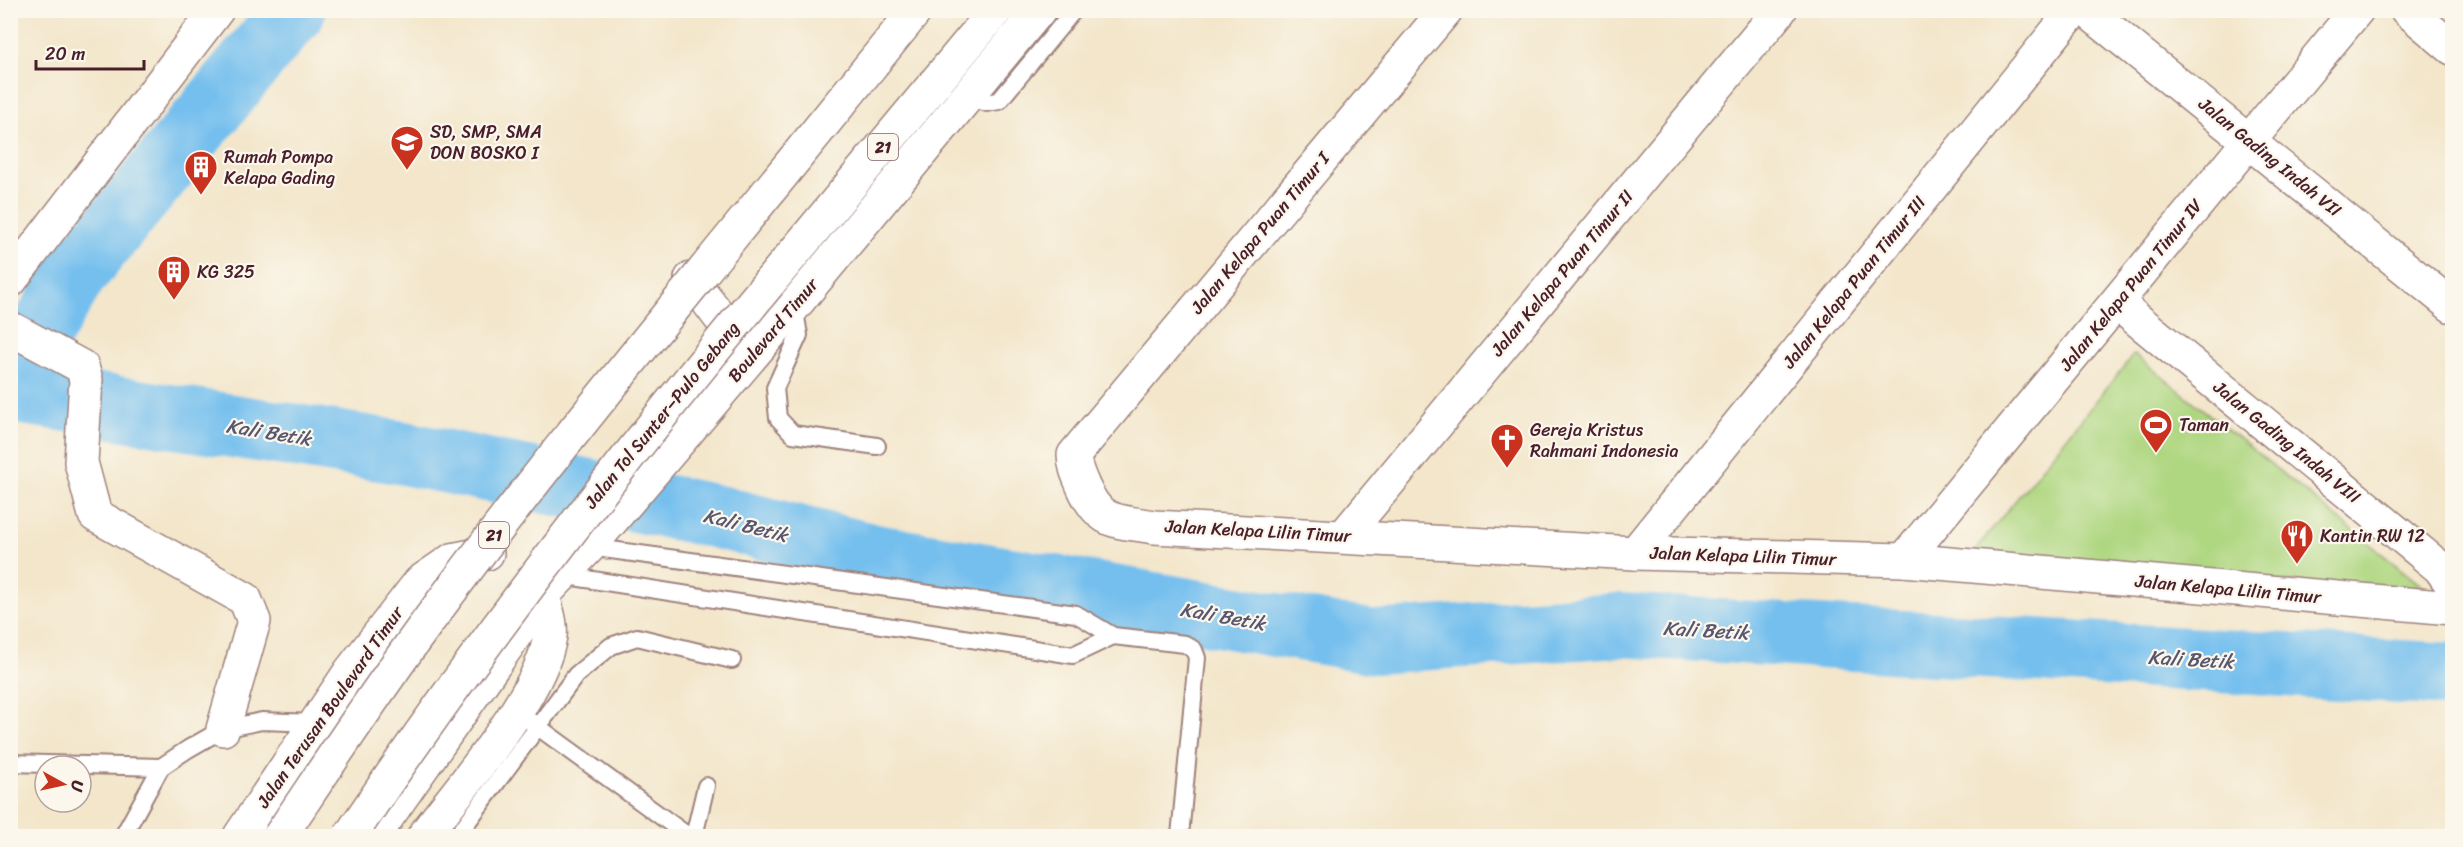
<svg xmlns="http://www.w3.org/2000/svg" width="2463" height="847" font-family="Sriracha,sans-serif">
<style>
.green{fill:#afd781;stroke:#7c7b56;stroke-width:1.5}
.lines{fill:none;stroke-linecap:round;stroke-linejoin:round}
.river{stroke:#74bfee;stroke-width:64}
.service-casing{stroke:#9e827b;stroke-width:20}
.minor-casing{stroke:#9e827b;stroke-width:36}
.tertiary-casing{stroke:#9e827b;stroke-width:36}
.secondary-casing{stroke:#9e827b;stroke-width:36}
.motorway-casing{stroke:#9e827b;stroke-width:36}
.service{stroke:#fff;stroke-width:16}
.minor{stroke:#fff;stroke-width:33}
.tertiary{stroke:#fff;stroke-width:33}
.secondary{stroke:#fff;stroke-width:33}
.motorway{stroke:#fff;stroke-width:33}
.motorway-bridge-casing{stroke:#9e827b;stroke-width:36;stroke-linecap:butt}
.motorway-bridge{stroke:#fff;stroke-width:33}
.labels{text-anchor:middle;stroke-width:4.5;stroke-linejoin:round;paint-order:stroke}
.shield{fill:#fbf7ec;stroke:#7f6065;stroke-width:1.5}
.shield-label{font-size:16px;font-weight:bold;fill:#4a1f2b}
.poi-label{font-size:18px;fill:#4a1f2b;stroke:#fbf7ec;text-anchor:start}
.street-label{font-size:18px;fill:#4a1f2b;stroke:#fbf7ec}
.water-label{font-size:20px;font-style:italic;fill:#59576f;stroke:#fbf7ec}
</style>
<rect width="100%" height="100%" fill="#fbf7ec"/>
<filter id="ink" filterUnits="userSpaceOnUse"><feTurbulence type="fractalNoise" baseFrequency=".0167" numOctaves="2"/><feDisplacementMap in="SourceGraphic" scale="12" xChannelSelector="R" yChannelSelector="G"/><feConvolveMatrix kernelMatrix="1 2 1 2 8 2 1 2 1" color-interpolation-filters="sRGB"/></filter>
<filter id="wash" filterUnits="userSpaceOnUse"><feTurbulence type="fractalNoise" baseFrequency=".008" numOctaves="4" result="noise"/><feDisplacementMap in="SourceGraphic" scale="24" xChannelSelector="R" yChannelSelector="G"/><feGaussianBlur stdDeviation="1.35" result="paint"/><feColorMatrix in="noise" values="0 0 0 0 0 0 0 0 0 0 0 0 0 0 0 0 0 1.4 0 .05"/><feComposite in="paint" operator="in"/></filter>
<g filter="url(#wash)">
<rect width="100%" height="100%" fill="#f3e6cb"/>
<path class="green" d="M 2134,354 L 2433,595 L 1973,553 Z"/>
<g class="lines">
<g class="river">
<path d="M 10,385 L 75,274 L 294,10"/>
<path d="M 10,391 L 404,453 L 718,517 L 875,556 L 1375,642 L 1620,625 L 2452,675"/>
</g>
</g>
</g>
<g filter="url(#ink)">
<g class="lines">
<g class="service-casing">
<g id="service">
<path d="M 966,97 L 987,103 L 999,101 L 1074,10"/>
<path d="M 794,306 L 799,335 L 775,388 L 778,418 L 793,434 L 877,446"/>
<path d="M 589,547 L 1076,614 L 1113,636 L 1185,644 L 1194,650 L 1197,658 L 1180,836"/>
<path d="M 561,575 L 1073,655 L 1113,636"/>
<path d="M 527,719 L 688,836"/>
<path d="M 10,763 L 161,767"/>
<path d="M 123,836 L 161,767 L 188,749 L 223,729 L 262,721 L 314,723"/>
<path d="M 457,836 L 576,675 L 611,646 L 637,637 L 732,660"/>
<path d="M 694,836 L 706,786"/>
</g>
</g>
<g class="minor-casing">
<g id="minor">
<path d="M 1446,10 L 1074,455 C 1074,467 1079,476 1083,486 C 1101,526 1115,520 1154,527 L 1635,553 L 1904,560 L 2452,608"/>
<path d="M 2086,10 L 2452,306"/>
<path d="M 2407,10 L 2452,48"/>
<path d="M 10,281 L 217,10"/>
<path d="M 2117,303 L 2411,544 L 2440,568 L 2452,585"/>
<path d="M 10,328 L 82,367 L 86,380 L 81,462 L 95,515 L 245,599 L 254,621 L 223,729"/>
<path d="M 1345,535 L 1780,10"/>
<path d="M 1635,553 L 2074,10"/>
<path d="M 1904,560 L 2357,10"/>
</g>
</g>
<g class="tertiary-casing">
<g id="tertiary">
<path d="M 240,836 L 350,672 L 420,582 L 452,560 L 487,553"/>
<path d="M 424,836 C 461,786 541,696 550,636 C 552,624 546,608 543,595"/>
</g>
</g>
<g class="secondary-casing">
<g id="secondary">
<path d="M 691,279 L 746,352"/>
<path d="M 374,836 L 543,595 L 589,547 L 794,306 L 1039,10"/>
</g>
</g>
<g class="motorway-casing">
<g id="motorway">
<path d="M 724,246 L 916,10"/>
<path d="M 769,283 L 996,10"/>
</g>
</g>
<use href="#service" class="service"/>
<use href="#minor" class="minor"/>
<use href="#tertiary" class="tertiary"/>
<use href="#secondary" class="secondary"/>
<use href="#motorway" class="motorway"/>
<g class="motorway-bridge-casing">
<g id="motorway-bridge">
<path d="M 280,836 C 329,763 377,690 429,620 C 523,492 624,369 724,246"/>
<path d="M 350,836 C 479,644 621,461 769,283"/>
</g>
</g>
<use href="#motorway-bridge" class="motorway-bridge"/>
</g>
</g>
<defs>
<g id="school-pin" transform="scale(1.725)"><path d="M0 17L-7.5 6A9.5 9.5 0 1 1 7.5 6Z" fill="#c8321e" stroke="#fbf7ec"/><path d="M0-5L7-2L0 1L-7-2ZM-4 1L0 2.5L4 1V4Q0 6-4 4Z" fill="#fff"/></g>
<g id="building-pin" transform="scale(1.725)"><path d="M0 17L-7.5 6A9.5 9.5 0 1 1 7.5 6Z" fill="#c8321e" stroke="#fbf7ec"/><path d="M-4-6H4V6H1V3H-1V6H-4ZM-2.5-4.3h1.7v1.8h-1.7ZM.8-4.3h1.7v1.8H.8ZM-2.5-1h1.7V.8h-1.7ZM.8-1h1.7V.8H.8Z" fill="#fff"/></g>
<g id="stadium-pin" transform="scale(1.725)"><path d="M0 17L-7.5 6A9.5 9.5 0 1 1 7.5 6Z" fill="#c8321e" stroke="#fbf7ec"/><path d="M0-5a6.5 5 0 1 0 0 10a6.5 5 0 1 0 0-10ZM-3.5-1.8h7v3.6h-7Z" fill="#fff"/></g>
<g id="church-pin" transform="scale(1.725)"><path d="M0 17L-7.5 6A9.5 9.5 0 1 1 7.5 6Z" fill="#c8321e" stroke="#fbf7ec"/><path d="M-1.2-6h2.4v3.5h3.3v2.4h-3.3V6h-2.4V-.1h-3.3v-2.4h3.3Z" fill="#fff"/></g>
<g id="restaurant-pin" transform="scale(1.725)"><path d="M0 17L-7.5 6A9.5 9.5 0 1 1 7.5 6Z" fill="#c8321e" stroke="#fbf7ec"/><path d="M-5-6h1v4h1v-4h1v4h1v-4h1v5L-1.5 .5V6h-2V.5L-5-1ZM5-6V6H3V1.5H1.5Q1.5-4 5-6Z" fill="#fff"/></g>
</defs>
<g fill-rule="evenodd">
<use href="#school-pin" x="407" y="142"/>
<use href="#building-pin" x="201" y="167"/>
<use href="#building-pin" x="174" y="272"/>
<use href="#stadium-pin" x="2156" y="425"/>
<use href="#church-pin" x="1507" y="440"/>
<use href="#restaurant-pin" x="2297" y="536"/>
</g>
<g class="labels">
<g class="shield">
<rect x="868" y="134" width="30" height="26" rx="4.5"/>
<rect x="479" y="522" width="30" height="26" rx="4.5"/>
</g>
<g class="shield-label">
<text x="883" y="153">21</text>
<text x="494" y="541">21</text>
</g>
<g class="poi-label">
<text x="430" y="138">SD, SMP, SMA<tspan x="430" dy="21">DON BOSKO I</tspan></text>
<text x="224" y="163">Rumah Pompa<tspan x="224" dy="21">Kelapa Gading</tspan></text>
<text x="197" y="278">KG 325</text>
<text x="2179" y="431">Taman</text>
<text x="1530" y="436">Gereja Kristus<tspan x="1530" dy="21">Rahmani Indonesia</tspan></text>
<text x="2320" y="542">Kantin RW 12</text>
</g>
<g class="street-label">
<text transform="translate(2270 157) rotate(39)" y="6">Jalan Gading Indah VII</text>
<text transform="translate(1260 233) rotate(-50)" y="6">Jalan Kelapa Puan Timur I</text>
<text transform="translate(1562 273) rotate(-50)" y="6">Jalan Kelapa Puan Timur II</text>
<text transform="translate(1854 282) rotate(-51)" y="6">Jalan Kelapa Puan Timur III</text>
<text transform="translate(2131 285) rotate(-51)" y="6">Jalan Kelapa Puan Timur IV</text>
<text transform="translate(773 330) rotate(-50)" y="6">Boulevard Timur</text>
<text transform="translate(662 415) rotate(-51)" y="6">Jalan Tol Sunter–Pulo Gebang</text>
<text transform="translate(2287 442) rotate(39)" y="6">Jalan Gading Indah VIII</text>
<text transform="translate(1258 531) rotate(3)" y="6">Jalan Kelapa Lilin Timur</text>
<text transform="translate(1743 556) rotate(2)" y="6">Jalan Kelapa Lilin Timur</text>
<text transform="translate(2228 589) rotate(5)" y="6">Jalan Kelapa Lilin Timur</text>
<text transform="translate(330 707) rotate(-55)" y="6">Jalan Terusan Boulevard Timur</text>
</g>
<g class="water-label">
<text transform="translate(269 432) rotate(9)" y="7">Kali Betik</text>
<text transform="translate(746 525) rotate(14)" y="7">Kali Betik</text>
<text transform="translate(1223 616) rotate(10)" y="7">Kali Betik</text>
<text transform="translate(1706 630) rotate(3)" y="7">Kali Betik</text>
<text transform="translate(2191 659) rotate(3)" y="7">Kali Betik</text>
</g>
</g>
<rect width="2463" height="847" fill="none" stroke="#fbf7ec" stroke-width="36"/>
<g transform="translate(63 784) rotate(98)"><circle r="28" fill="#fbf7ec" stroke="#b4a19f" stroke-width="1.5"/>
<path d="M0-4.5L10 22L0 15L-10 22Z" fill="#c8321e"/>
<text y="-9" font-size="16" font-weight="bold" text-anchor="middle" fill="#4a1f2b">U</text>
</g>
<path d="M36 60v9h108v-9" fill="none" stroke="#4a1f2b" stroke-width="3"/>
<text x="45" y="60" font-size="18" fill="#4a1f2b" stroke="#fbf7ec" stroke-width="4.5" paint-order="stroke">20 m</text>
</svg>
